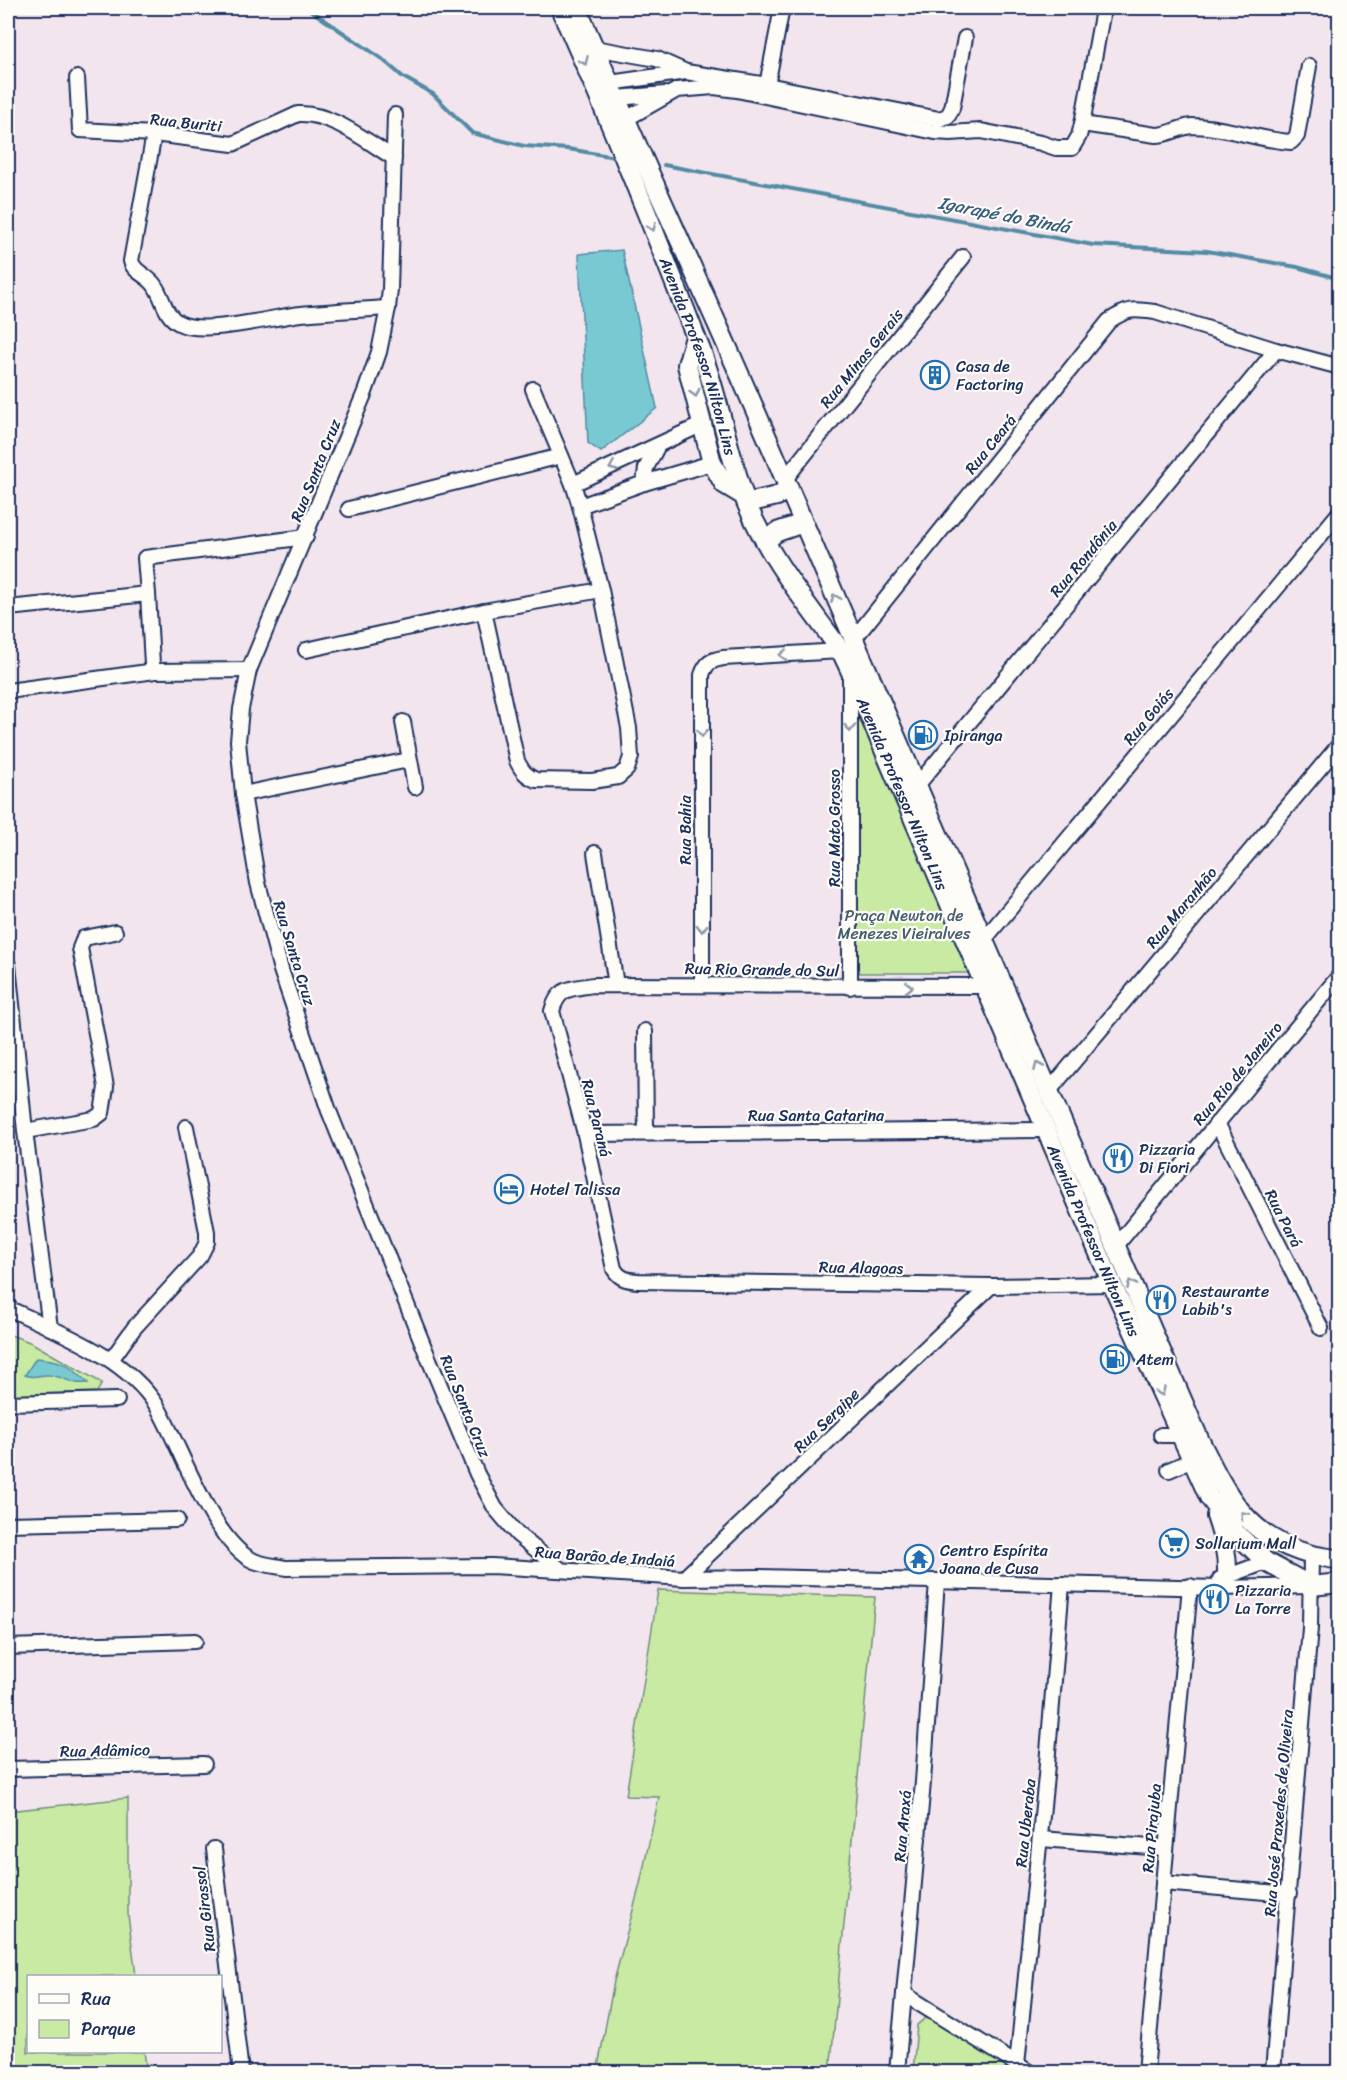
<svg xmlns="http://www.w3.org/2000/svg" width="1347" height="2080" font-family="Sriracha,sans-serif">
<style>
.green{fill:#c8eaa3;stroke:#728c80;stroke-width:1.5}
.water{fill:#79c9d3;stroke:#538ba4;stroke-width:1.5}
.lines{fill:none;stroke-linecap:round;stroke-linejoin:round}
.stream{stroke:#538ba4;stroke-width:4}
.street-casing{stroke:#1b2f5e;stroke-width:18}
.secondary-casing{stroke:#1b2f5e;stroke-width:22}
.street{stroke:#fdfcf7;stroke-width:14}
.secondary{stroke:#fdfcf7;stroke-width:18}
.oneway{stroke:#8c96aa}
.labels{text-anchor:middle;stroke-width:4.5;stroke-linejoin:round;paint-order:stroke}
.street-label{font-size:16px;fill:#1b2f5e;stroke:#fdfcf7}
.poi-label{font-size:16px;fill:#1b2f5e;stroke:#fdfcf7;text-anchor:start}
.park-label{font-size:16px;fill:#465e6f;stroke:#fdfcf7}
.water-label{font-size:18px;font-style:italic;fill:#375d81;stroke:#fdfcf7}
</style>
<rect width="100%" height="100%" fill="#f2e5ed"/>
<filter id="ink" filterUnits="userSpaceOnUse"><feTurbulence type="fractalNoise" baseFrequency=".0167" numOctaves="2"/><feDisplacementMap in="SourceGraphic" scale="12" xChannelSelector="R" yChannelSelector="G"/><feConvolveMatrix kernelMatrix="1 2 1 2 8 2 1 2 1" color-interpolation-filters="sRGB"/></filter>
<g filter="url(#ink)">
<g class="green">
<path d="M 851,678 L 977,973 L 857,973 Z"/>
<path d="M 8,1334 L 32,1343 L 102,1383 L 97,1392 L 8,1395 Z"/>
<path d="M 658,1590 L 875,1597 L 830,2072 L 587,2072 L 598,2067 L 614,1981 L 640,1884 L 659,1797 L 626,1796 Z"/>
<path d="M 128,1798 L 128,1915 L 136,1976 L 28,1976 L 28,2052 L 144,2052 L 147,2072 L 8,2072 L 8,1811 Z"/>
<path d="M 928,2016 L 1027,2072 L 913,2072 L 917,2025 Z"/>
</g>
<g class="water">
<path d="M 622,250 L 657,408 L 601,452 L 588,443 L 579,254 Z"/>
<path d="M 36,1358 C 63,1360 68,1364 88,1383 C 69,1385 64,1376 49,1375 C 40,1374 34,1379 25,1375 Z"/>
</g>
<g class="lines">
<g class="stream">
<path d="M 307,8 L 382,59 L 403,77 L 433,94 L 472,133 L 524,146 L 568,149 L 615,157"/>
<path d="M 664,165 L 1093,245 L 1207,251 L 1297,267 L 1340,279"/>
</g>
<g class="street-casing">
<g id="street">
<path d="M 594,48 L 657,59 L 686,72"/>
<path d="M 77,78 L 80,130 L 154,134 L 233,144 L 298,114 C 331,112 366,141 394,158"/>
<path d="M 610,83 L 686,72 L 767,85 L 939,119 L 948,116 L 952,108 L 965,38"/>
<path d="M 767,85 L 782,8"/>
<path d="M 616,98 L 665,94"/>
<path d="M 395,115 L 390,289 L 388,308 L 379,352 L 365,392 L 249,670 L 241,709 L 238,741 L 243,794 L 258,883 L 281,970 L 329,1111 L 426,1352 L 477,1474 L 495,1508 L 517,1534 L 561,1570"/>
<path d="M 626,119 L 677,90 L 714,87 L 737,90 L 935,132 L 950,133 L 981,131 L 1041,143 L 1056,148 L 1072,148 L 1079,136 L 1082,124 L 1156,135 C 1169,135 1179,127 1192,126 C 1225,126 1258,140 1291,142 L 1297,136 L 1309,66"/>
<path d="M 1082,124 L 1103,10"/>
<path d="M 154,134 L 131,261 C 134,273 148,275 155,286 C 164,299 164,315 179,323 C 203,336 273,317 301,314 C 330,311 359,310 388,308"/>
<path d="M 785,479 L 963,257"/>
<path d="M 644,483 L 646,468 L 657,447"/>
<path d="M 573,484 L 703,424"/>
<path d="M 580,506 L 644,483 L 712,463"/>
<path d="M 349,509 L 561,456"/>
<path d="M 148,594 L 152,664"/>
<path d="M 8,608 L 148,594 L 145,558 L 306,537"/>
<path d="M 484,611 L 517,761 C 522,771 526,776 536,780 L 592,781 L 618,777 L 627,769 L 631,757 L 629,728 L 601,590 L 580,506 L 573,484 L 533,389"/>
<path d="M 853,640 L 1109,321 C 1128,308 1133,309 1155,312 L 1276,350 L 1340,367"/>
<path d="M 306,650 L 484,611 L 601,590"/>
<path d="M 850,677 L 850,987"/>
<path d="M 8,691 L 155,671 L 249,670"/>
<path d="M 403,722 L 415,787"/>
<path d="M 915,788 L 1276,350"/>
<path d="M 243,794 L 409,760"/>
<path d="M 595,853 L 616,985"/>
<path d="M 983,941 L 1340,512"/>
<path d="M 8,965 L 25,1131 L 50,1328"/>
<path d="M 702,985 L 702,675 C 706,663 711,660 723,658 L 841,651"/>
<path d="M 985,986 L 593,985 C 571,989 559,986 552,1011 L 585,1134 L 614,1269 C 620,1279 627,1280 638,1281 L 991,1286 L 1112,1284"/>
<path d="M 645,1031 L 646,1133"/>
<path d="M 1049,1091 L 1340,744"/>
<path d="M 1217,1123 L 1321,1328"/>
<path d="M 25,1131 L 94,1119 L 102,1113 L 106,1087 L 80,948 L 84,938 L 115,932"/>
<path d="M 585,1134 L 1046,1130"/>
<path d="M 1115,1247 L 1340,975"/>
<path d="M 8,1308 C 60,1333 125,1356 157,1406 C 181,1447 212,1542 254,1561 C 264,1565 276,1566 286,1568 L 492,1566 L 684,1578 L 760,1577 L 1219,1588 L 1311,1586"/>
<path d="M 111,1360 L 134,1328 L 200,1256 L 207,1242 L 207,1232 L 186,1127"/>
<path d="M 8,1403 L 117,1400"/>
<path d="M 1161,1435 L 1181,1435"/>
<path d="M 1169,1470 L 1192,1460"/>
<path d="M 8,1524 L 177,1520"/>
<path d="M 684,1578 L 991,1286"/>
<path d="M 1220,1579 L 1266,1562"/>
<path d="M 8,1647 L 195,1641"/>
<path d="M 8,1769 L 204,1764"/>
<path d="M 1040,1839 L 1165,1848"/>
<path d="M 214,1849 L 241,2072"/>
<path d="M 1163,1883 L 1289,1894"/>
<path d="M 904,1994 L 1029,2072"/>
<path d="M 1017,2065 L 1046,1776 L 1062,1584"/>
<path d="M 897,2072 L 923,1782 L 937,1581"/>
<path d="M 1146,2072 L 1190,1586"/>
<path d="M 1273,2072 L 1310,1628 L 1311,1555"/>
</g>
</g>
<g class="secondary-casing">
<g id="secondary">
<path id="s1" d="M 560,8 C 611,121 657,237 702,353 C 720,402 728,453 746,502 C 768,557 807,604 841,651 L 850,670 L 1112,1284 L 1209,1497 L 1236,1533 L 1266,1562 L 1311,1586 L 1340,1583"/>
<path d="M 577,8 C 646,169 721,327 789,489 C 924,808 1062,1125 1200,1441 C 1227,1496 1248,1539 1312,1555 C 1321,1557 1331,1558 1340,1560"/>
<path d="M 695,337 L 687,365 L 712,463 L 724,484 L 744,496"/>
<path d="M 747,503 L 777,496 L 789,488"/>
<path d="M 765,541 L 777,532 L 803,523"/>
<path d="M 1216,1516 C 1223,1537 1228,1554 1227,1577"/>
</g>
</g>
<use href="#street" class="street"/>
<use href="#secondary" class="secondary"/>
</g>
<defs><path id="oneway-chevron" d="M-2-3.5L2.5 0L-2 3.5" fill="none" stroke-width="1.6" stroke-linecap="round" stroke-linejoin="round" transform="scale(1.5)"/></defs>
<g class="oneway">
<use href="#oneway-chevron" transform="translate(584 61) rotate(66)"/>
<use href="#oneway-chevron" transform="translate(652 227) rotate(68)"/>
<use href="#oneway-chevron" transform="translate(695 393) rotate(75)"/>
<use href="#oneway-chevron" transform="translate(613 467) rotate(157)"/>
<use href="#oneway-chevron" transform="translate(835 598) rotate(-113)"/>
<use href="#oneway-chevron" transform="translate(783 655) rotate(177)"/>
<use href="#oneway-chevron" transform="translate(850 728) rotate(90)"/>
<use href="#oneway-chevron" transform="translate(702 733) rotate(90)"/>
<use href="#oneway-chevron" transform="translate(702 928) rotate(90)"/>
<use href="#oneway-chevron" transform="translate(909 987)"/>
<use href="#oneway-chevron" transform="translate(1038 1066) rotate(-114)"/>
<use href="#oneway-chevron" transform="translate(1131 1284) rotate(-114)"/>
<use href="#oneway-chevron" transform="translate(1161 1392) rotate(66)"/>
<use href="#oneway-chevron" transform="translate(1244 1515) rotate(-131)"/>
</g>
</g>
<defs>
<g id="building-ring" transform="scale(1.5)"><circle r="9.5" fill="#fdfcf7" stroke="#1f6fb2" stroke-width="1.5"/><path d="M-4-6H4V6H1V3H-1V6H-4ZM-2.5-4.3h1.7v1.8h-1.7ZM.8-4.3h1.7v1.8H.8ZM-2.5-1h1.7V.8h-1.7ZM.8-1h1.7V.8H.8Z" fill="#1f6fb2"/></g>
<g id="fuel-ring" transform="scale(1.5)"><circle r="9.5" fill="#fdfcf7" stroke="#1f6fb2" stroke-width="1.5"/><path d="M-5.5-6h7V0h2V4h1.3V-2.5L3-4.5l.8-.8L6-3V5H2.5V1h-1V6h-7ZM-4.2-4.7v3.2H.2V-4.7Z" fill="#1f6fb2"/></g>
<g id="restaurant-ring" transform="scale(1.5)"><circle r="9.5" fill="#fdfcf7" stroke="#1f6fb2" stroke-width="1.5"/><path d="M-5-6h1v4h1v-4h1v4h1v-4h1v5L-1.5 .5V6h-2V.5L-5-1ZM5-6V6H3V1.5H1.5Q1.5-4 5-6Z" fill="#1f6fb2"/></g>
<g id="hotel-ring" transform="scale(1.5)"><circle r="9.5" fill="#fdfcf7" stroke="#1f6fb2" stroke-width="1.5"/><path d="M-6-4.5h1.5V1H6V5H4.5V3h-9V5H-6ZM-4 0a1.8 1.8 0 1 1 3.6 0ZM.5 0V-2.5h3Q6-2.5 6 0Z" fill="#1f6fb2"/></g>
<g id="supermarket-ring" transform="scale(1.5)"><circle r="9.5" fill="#fdfcf7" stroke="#1f6fb2" stroke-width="1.5"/><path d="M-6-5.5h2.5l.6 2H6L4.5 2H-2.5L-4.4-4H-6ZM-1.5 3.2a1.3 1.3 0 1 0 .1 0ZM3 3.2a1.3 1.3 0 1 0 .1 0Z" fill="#1f6fb2"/></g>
<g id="temple-ring" transform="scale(1.5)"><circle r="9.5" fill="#fdfcf7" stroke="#1f6fb2" stroke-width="1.5"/><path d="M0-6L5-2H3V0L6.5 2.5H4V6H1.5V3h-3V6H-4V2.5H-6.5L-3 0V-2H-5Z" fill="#1f6fb2"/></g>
</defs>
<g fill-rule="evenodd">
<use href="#building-ring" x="935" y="375"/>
<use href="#fuel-ring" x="923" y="735"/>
<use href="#restaurant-ring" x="1118" y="1158"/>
<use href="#hotel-ring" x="509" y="1189"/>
<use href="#restaurant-ring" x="1161" y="1300"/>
<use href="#fuel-ring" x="1115" y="1359"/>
<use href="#supermarket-ring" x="1174" y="1543"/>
<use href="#temple-ring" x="919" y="1559"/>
<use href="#restaurant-ring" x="1214" y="1599"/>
</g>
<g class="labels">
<g class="street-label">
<text transform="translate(186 122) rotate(6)" y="6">Rua Buriti</text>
<text dy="6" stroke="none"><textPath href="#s1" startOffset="375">Avenida Professor Nilton Lins</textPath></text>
<text transform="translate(861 358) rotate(-51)" y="6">Rua Minas Gerais</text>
<text transform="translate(990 444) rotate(-51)" y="6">Rua Ceará</text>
<text transform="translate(315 470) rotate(-68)" y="6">Rua Santa Cruz</text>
<text transform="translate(1083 558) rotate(-50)" y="6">Rua Rondônia</text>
<text transform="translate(1148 716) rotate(-50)" y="6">Rua Goiás</text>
<text dy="6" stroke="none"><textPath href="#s1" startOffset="861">Avenida Professor Nilton Lins</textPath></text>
<text transform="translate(834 828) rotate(-90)" y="6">Rua Mato Grosso</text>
<text transform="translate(685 830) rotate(-90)" y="6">Rua Bahia</text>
<text transform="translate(1181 907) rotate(-50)" y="6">Rua Maranhão</text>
<text transform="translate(295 953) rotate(73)" y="6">Rua Santa Cruz</text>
<text transform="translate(762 969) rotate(1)" y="6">Rua Rio Grande do Sul</text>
<text transform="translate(1237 1073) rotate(-50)" y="6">Rua Rio de Janeiro</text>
<text x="816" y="1121">Rua Santa Catarina</text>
<text transform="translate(597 1118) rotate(76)" y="6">Rua Paraná</text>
<text transform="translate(1284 1218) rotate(63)" y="6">Rua Pará</text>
<text dy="6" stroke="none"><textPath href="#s1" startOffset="1347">Avenida Professor Nilton Lins</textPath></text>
<text transform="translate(861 1267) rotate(1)" y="6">Rua Alagoas</text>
<text transform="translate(466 1406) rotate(68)" y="6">Rua Santa Cruz</text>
<text transform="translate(826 1420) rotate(-44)" y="6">Rua Sergipe</text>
<text transform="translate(605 1556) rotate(4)" y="6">Rua Barão de Indaiá</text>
<text transform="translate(105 1750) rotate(-1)" y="6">Rua Adâmico</text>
<text transform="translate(1278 1813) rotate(-85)" y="6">Rua José Praxedes de Oliveira</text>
<text transform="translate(1025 1823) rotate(-84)" y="6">Rua Uberaba</text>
<text transform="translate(902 1826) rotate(-85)" y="6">Rua Araxá</text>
<text transform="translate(1151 1828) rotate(-85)" y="6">Rua Pirajuba</text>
<text transform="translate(204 1909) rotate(-97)" y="6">Rua Girassol</text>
</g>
<g class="poi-label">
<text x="956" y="372">Casa de<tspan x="956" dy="18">Factoring</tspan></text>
<text x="944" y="741">Ipiranga</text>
<text x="1139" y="1155">Pizzaria<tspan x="1139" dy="18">Di Fiori</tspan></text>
<text x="530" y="1195">Hotel Talissa</text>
<text x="1182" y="1297">Restaurante<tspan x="1182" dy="18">Labib's</tspan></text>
<text x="1136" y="1365">Atem</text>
<text x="1195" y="1549">Sollarium Mall</text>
<text x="940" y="1556">Centro Espírita<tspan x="940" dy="18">Joana de Cusa</tspan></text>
<text x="1235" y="1596">Pizzaria<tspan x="1235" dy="18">La Torre</tspan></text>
</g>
<g class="park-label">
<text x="904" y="921">Praça Newton de<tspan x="904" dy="18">Menezes Vieiralves</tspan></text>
</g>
<g class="water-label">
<text transform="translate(1004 215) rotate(11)" y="6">Igarapé do Bindá</text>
</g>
</g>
<rect width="1347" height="2080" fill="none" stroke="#fdfcf7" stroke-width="30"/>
<rect x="15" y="15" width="1317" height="2050" fill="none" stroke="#1b2f5e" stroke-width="2" filter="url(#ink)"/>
<rect x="27" y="1975" width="195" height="78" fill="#fdfcf7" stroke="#a3aaba" stroke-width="1.5"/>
<rect x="39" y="1994" width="30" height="9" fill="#fdfcf7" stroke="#a3aaba" stroke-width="1.5"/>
<text x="81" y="2005" font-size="18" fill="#1b2f5e">Rua</text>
<rect x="39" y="2020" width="30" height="18" fill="#c8eaa3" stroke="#a3aaba" stroke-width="1.5"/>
<text x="81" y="2035" font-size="18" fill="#1b2f5e">Parque</text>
</svg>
